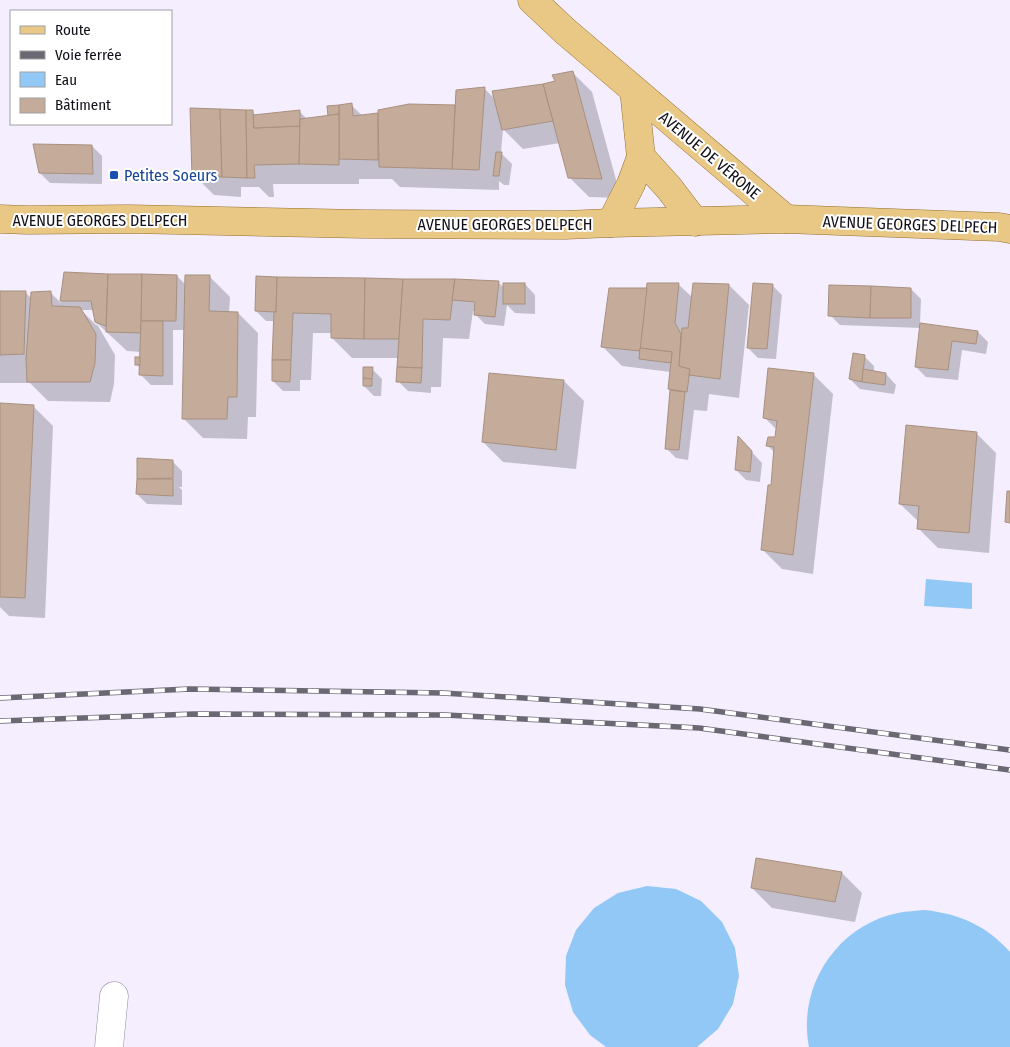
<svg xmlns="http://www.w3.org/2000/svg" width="1010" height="1047" font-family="'Fira Sans Condensed',sans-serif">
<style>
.water{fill:#92c8f6}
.shadow{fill:#0003;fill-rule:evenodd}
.building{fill:#c5ac9a;stroke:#a8907f}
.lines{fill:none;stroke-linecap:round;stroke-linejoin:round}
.minor-casing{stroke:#938aa4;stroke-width:29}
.major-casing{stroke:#956f2b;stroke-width:29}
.minor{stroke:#fff;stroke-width:28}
.major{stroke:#e9c886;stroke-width:28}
.rail-casing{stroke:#6b6773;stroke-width:5.5}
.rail{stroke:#fff;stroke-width:4;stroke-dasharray:11;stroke-linecap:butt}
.transit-dot{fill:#1a4fb4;stroke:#fff;stroke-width:2}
.labels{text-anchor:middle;stroke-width:4;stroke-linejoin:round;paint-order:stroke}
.street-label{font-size:16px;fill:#120f18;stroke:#fff}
.transit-label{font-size:16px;fill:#164399;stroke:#fff;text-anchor:start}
</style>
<rect width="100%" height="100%" fill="#f4eeff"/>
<g class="water">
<path d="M 926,579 L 972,583 L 972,609 L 924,606 Z"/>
<path d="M 647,886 L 676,889 L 701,901 L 722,922 L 735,948 L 739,976 L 733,1004 L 718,1029 L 697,1047 L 606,1047 L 590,1035 L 573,1012 L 565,985 L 566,956 L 576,930 L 594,908 L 618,893 Z"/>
<path d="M 925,910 C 960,914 987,926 1010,952 L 1010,1047 L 809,1047 C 797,987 837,925 898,913 C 907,911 916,911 925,910 Z"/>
</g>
<g class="shadow">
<path d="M 572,72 L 592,92 L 621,198 L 589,197 L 569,177 L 560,143 L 523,149 L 503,129 L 501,153 L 512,164 L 509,185 L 504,185 L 499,181 L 499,190 L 400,187 L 392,179 L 359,179 L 359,184 L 273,184 L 274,197 L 269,197 L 259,187 L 241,187 L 241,197 L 214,195 L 194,175 L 252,112 L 256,116 L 299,111 L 308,120 L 330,117 L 351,105 L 363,116 L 379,114 L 409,105 L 457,106 L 485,89 L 496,100 L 556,82 Z"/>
<path d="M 92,146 L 102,156 L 102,184 L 50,183 L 40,173 Z"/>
<path d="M 65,273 L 108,275 L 177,276 L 186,285 L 210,277 L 230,297 L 229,313 L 238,313 L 258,333 L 256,417 L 248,417 L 247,439 L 203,438 L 183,418 L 185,330 L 173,330 L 173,385 L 151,385 L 141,375 L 141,369 L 136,364 L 142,358 L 142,352 L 127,351 L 98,324 L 97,324 L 115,355 L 114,384 L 110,402 L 48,401 L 30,383 L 0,383 L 0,293 L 26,293 L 31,298 L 50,292 L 61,303 ZM 81,310 L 94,310 L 97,326 Z"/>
<path d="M 498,282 L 504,288 L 525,284 L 535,295 L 535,314 L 515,313 L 507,305 L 504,326 L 485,324 L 475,314 L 475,311 L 473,311 L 469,339 L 443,338 L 441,387 L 431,387 L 431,393 L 408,391 L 398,381 L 399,358 L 352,358 L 332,338 L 332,333 L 313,333 L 311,380 L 300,380 L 300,391 L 283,391 L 273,381 L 275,321 L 266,321 L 256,311 Z"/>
<path d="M 678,284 L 693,298 L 729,285 L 749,305 L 739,398 L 709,394 L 707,411 L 694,410 L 688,460 L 676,458 L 666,448 L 671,391 L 669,389 L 671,372 L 622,366 L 602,346 L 648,290 Z"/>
<path d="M 772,285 L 782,295 L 776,359 L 758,358 L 748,348 Z"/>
<path d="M 911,289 L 921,299 L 920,324 L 978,332 L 988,342 L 986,354 L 962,350 L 958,380 L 926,377 L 916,367 L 921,328 L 840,325 L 830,315 Z"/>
<path d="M 864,356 L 874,366 L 874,372 L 886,374 L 896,385 L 894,394 L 860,389 L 850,379 Z"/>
<path d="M 372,369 L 382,379 L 381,396 L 374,396 L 364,386 Z"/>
<path d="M 813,374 L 833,394 L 813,574 L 782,569 L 762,549 L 772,486 L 775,453 L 767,445 L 776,438 L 777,430 L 764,417 Z"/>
<path d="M 564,381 L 584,401 L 576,469 L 503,462 L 483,442 Z"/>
<path d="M 0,404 L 33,406 L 53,426 L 45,618 L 9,616 L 0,607 Z"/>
<path d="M 976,433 L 996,453 L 989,553 L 938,548 L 918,528 L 919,522 L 900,504 Z"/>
<path d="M 748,448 L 762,463 L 760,482 L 746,480 L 736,470 Z"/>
<path d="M 138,460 L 172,461 L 182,471 L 182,487 L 179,487 L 182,490 L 182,505 L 147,504 L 137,494 Z"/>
<path d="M 757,859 L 842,873 L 862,893 L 855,922 L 772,908 L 752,888 Z"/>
</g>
<g class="building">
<path d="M 573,71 L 602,179 L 568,178 L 543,84 L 555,81 L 552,75 Z"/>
<path d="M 543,84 L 553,121 L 502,130 L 492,91 Z"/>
<path d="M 485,87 L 479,170 L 452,169 L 456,90 Z"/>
<path d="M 352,103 L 353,116 L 378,113 L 378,160 L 339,159 L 339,105 Z"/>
<path d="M 409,104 L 455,105 L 452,169 L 379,167 L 378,110 Z"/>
<path d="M 339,105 L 339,114 L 328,116 L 327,106 Z"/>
<path d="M 190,108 L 220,109 L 222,177 L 192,176 Z"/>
<path d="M 220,109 L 246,110 L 247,178 L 222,177 Z"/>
<path d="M 246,110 L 253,110 L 254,128 L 300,126 L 299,164 L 254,165 L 255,178 L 247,178 Z"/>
<path d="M 300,110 L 300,126 L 254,128 L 253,115 Z"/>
<path d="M 339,114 L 339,165 L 299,164 L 300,119 Z"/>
<path d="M 33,144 L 92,145 L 93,174 L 39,173 Z"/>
<path d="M 496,152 L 502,152 L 499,176 L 493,176 Z"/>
<path d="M 64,272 L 108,274 L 106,326 L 95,322 L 91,301 L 60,301 Z"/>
<path d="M 108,274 L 142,274 L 141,333 L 106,332 Z"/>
<path d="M 142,274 L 177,275 L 176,321 L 141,321 Z"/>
<path d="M 185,275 L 210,275 L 209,311 L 238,312 L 237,397 L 228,397 L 227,419 L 182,419 Z"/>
<path d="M 256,276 L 277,277 L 276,312 L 255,311 Z"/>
<path d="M 277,277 L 365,278 L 364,339 L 331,338 L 331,314 L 293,313 L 291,360 L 272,360 L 274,312 L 276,312 Z"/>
<path d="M 365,278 L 403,279 L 399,339 L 364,339 Z"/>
<path d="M 403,279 L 455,279 L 450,320 L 423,319 L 422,368 L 397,367 Z"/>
<path d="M 455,279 L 499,281 L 495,317 L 474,315 L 475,302 L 452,300 Z"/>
<rect x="503" y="283" width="22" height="21"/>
<path d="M 647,283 L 679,283 L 675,323 L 681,334 L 679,366 L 690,369 L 687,392 L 668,389 L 672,352 L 640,348 Z"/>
<path d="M 693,283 L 729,284 L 720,379 L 689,375 L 690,369 L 679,366 L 682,328 L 688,328 Z"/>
<path d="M 753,283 L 773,284 L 767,349 L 747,348 Z"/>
<path d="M 829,285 L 871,286 L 870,318 L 828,316 Z"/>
<path d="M 871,286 L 911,288 L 911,318 L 870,318 Z"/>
<path d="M 609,288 L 647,288 L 640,351 L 601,347 Z"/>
<path d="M 0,291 L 26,291 L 24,354 L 0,355 Z"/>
<path d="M 51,291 L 52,306 L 80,307 L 96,334 L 95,363 L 90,382 L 27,382 L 26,359 L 31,292 Z"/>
<path d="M 141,321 L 163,321 L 163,376 L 139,375 Z"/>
<path d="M 920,323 L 978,331 L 976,344 L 952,341 L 948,370 L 915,367 Z"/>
<path d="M 640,348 L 672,352 L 671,363 L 639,359 Z"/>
<path d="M 853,353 L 865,355 L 862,382 L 849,379 Z"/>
<rect x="135" y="357" width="5" height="8"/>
<path d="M 272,360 L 291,360 L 290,382 L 272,381 Z"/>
<path d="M 363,367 L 373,367 L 372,379 L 363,378 Z"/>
<path d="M 397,367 L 422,368 L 421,383 L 396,382 Z"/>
<path d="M 768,368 L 814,373 L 793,555 L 761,550 L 768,485 L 771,485 L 774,447 L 766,446 L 768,437 L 775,437 L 777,421 L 763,418 Z"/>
<path d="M 863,369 L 886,373 L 885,385 L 862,382 Z"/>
<path d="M 489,373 L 564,380 L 556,450 L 482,442 Z"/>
<path d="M 363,378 L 372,379 L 372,386 L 363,386 Z"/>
<path d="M 670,390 L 685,392 L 679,450 L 665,449 Z"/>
<path d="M 0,403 L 34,405 L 25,598 L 0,597 Z"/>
<path d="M 906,425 L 977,432 L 969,533 L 917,529 L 919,506 L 899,504 Z"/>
<path d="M 738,436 L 752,451 L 750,472 L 735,470 Z"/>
<path d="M 137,458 L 173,460 L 173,478 L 137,479 Z"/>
<path d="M 137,479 L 173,479 L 173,496 L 136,494 Z"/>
<path d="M 1007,491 L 1010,491 L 1010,523 L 1005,522 Z"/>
<path d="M 756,858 L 842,872 L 835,902 L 751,888 Z"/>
</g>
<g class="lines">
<g class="minor-casing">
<path id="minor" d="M 109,1047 L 114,996"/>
</g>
<g class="major-casing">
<g id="major">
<path d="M 532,0 L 565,31 L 786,219"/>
<path d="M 641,157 L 669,188 L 695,222"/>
<path d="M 0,219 L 28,220 L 129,219 L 363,224 L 565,225 L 611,223 L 786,219 L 999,227 L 1010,229"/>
<path d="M 611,223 L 631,184 L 641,157 L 634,90"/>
</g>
</g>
<use href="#minor" class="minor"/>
<use href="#major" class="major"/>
<g class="rail-casing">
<g id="rail">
<path d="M 0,698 L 189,689 L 443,693 L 700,709 L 1010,750"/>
<path d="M 0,721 L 194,714 L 445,715 L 699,728 L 1010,770"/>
</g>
</g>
<use href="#rail" class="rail"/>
</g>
<rect class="transit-dot" x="109" y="170" width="10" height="10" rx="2.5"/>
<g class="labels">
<g class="street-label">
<text transform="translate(710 155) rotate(40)" y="6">AVENUE DE VÉRONE</text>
<text x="100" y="226">AVENUE GEORGES DELPECH</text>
<text x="505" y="230">AVENUE GEORGES DELPECH</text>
<text transform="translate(910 224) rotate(2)" y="6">AVENUE GEORGES DELPECH</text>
</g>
<g class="transit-label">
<text x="124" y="181">Petites Soeurs</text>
</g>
</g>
<rect x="10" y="10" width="162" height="115" fill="#ffffff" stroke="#a09fa3"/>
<rect x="20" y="26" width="25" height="8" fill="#e9c886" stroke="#a09fa3"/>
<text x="55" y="35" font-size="15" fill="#120f18">Route</text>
<rect x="20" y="51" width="25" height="8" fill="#6b6773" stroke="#a09fa3"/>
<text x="55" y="60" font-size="15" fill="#120f18">Voie ferrée</text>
<rect x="20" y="72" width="25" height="15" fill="#92c8f6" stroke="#a09fa3"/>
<text x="55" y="85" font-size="15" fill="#120f18">Eau</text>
<rect x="20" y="98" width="25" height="15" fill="#c5ac9a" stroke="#a09fa3"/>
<text x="55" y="110" font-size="15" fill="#120f18">Bâtiment</text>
</svg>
